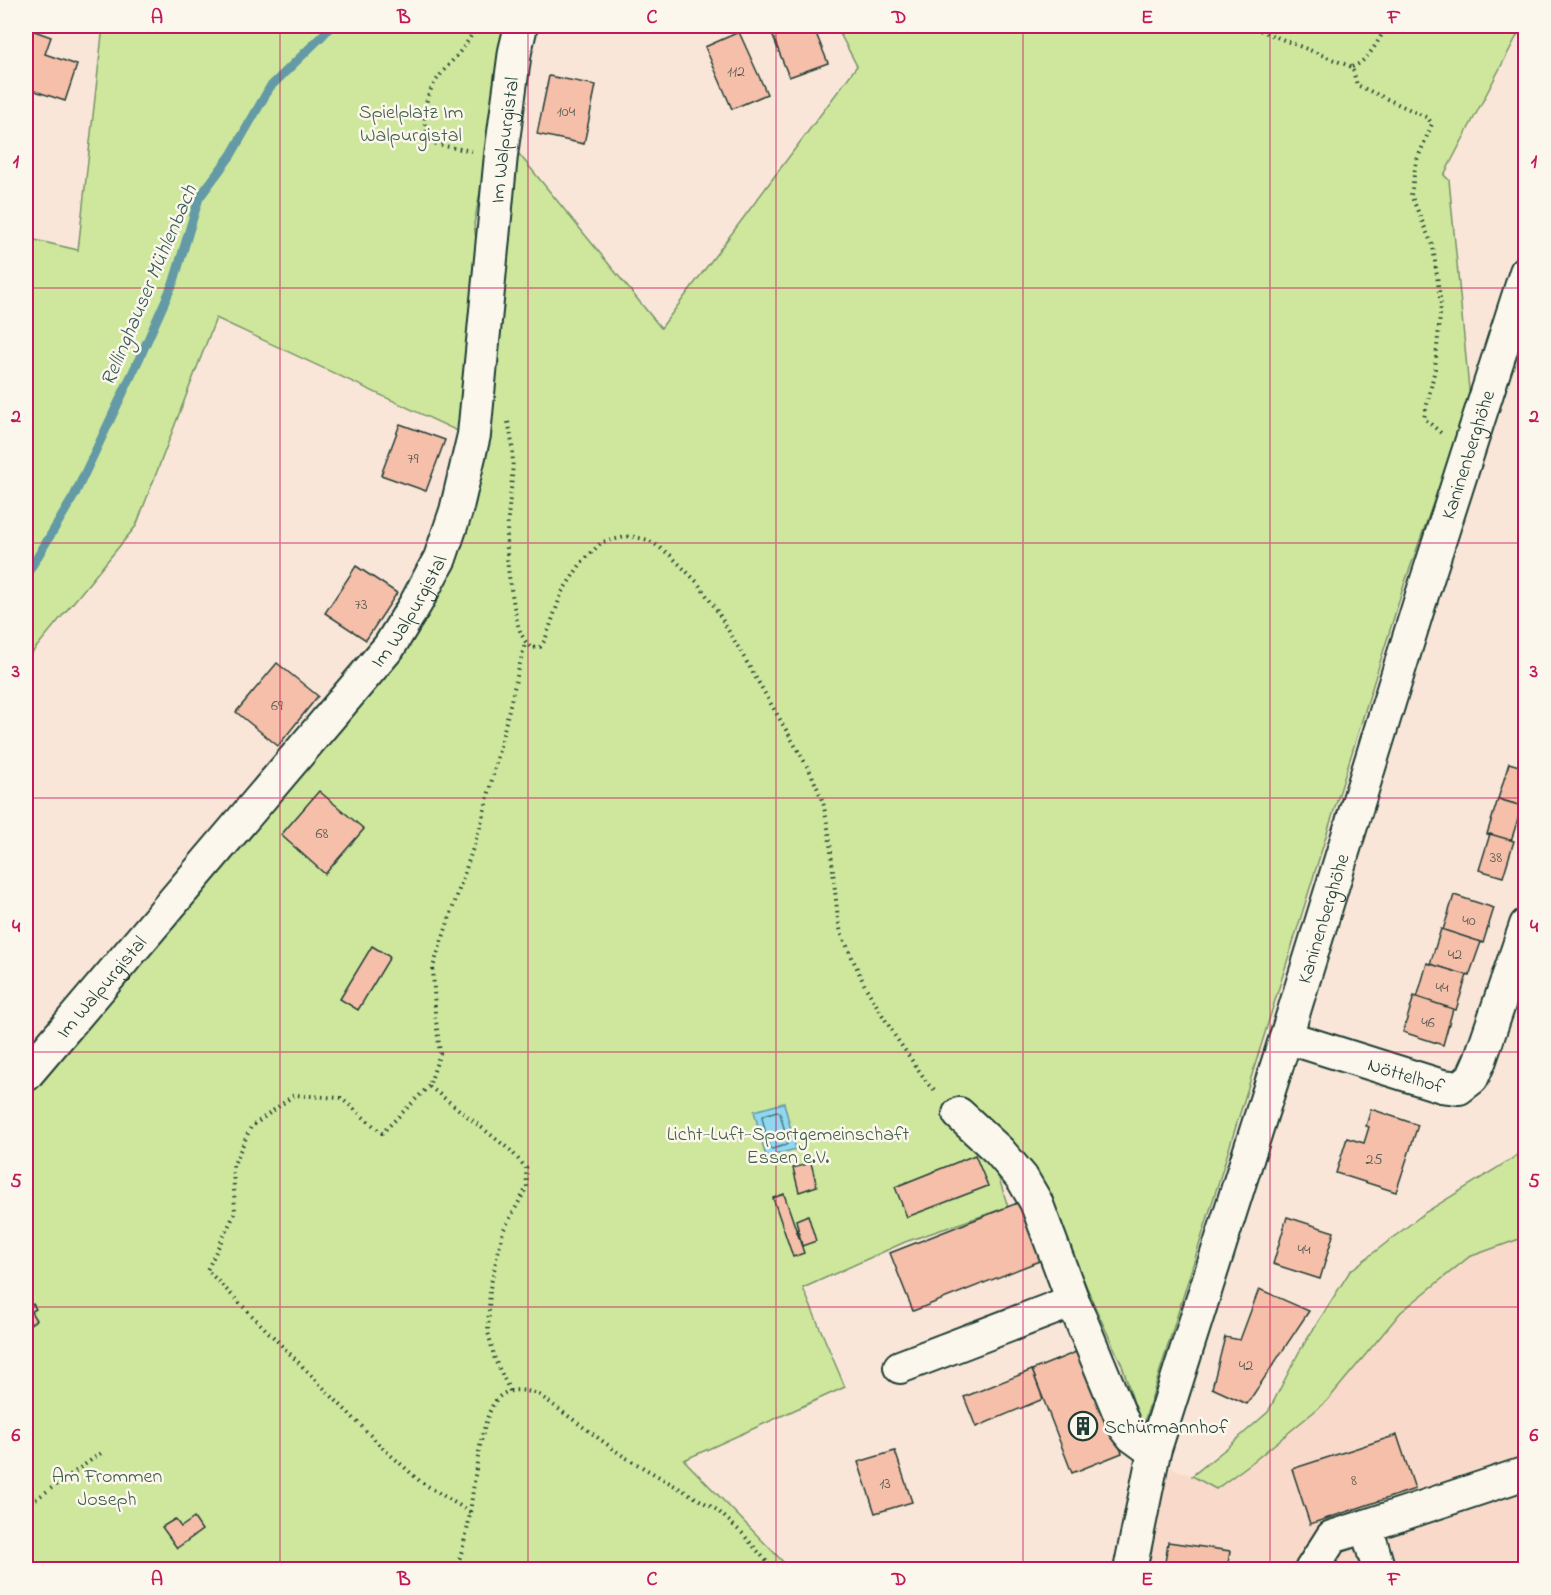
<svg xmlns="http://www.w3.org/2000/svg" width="1551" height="1595" font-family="'Indie Flower',sans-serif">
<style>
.built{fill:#f9daca}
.green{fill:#cee79d;stroke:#769268;stroke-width:1.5}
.water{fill:#90d8f1;stroke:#639aa5;stroke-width:1.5}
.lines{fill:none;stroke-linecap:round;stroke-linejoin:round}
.shore{stroke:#4c7b80;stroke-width:1.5}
.stream{stroke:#639aa5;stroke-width:9}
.building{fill:#f6bfaa;stroke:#1f3d34;stroke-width:1.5}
.minor-casing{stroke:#1f3d34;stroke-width:36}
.path{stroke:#1f3d34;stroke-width:4;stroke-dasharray:1.5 4.5;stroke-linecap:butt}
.minor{stroke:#fbf7ec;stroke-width:32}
.grid{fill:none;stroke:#c2185b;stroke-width:1.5;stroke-opacity:0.55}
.labels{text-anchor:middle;stroke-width:5;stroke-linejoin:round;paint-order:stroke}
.number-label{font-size:16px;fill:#555e52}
.park-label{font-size:20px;fill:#425f49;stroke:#fbf7ec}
.street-label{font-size:20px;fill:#1f3d34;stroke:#fbf7ec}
.poi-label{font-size:20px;fill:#1f3d34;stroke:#fbf7ec;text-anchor:start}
.water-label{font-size:21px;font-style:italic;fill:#365c5a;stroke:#fbf7ec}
.neatline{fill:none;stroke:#c2185b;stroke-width:2}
.grid-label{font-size:20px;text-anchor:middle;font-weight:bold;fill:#c2185b}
</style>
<rect width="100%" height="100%" fill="#fae6d8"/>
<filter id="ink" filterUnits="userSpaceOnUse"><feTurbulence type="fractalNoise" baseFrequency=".0167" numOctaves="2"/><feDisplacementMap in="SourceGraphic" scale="12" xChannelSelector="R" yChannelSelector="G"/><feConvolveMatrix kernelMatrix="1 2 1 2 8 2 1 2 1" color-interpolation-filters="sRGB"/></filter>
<g filter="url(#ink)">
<path class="built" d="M 1525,1237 L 1525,1569 L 1138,1570 L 1171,1467 L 1192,1476 L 1216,1489 L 1254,1461 L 1327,1401 L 1401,1312 L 1469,1257 Z"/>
<g class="green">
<path d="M 103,26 L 504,26 L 485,147 L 482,182 L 474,224 L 484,298 L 468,436 L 216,318 L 136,526 L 26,660 L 26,238 L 78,250 Z"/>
<path d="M 836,26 L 1522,26 L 1444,175 L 1449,180 L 1470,400 L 1404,585 L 1142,1429 L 1122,1365 L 1096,1309 L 1054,1210 L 1051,1195 L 1031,1166 L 989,1147 L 1008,1207 L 905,1242 L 803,1288 L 845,1387 L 684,1460 L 790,1569 L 26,1570 L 26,1084 L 443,558 L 506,138 L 661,328 L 857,66 Z"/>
<path d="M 1525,1149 L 1525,1237 L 1469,1257 L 1401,1312 L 1327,1401 L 1254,1461 L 1216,1489 L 1192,1476 L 1228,1447 L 1268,1412 L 1299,1352 L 1350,1271 L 1426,1212 L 1510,1160 Z"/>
</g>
<path class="water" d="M 784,1103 L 796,1149 L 766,1157 L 754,1111 Z"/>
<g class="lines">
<path class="shore" d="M 777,1111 L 780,1113 L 788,1143 L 786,1145 L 772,1149 L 769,1147 L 762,1117 L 764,1115 Z"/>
<path class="stream" d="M 26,576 L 74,496 L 141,355 L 174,281 L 199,198 L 231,155 L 270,87 L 323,35 L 331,26"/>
</g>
<g class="building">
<path d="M 770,26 L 813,26 L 828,63 L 789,77 L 770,29 Z"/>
<path d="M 26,28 L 51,37 L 45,54 L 77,65 L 65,101 L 26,88 Z"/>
<path d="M 739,32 L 767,94 L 732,109 L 705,47 Z"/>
<path d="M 549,76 L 596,85 L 584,144 L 537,134 Z"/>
<path d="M 400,424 L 445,440 L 426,491 L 381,475 Z"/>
<path d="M 356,566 L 397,593 L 366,640 L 325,613 Z"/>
<path d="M 277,663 L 318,696 L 278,746 L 236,712 Z"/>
<path d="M 1509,763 L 1526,768 L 1526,795 L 1522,806 L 1498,799 Z"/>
<path d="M 319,791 L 364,829 L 325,874 L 281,835 Z"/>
<path d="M 1498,799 L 1522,806 L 1511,841 L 1487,834 Z"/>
<path d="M 1490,834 L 1514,841 L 1503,877 L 1479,870 Z"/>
<path d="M 1454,895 L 1494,908 L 1483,943 L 1443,930 Z"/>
<path d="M 1441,929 L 1481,942 L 1469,976 L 1430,964 Z"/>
<path d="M 372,946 L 390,957 L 358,1010 L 340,999 Z"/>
<path d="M 1427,963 L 1467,975 L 1456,1010 L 1417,998 Z"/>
<path d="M 1414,996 L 1453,1009 L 1443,1045 L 1403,1032 Z"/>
<path d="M 1371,1109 L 1418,1125 L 1396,1192 L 1336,1173 L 1347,1138 L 1364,1143 L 1369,1127 L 1366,1126 Z"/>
<path d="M 975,1155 L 988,1186 L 907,1217 L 895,1187 Z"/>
<path d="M 811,1163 L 817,1186 L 799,1192 L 793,1168 Z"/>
<path d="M 784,1194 L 804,1253 L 793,1257 L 773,1198 Z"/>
<path d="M 1020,1202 L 1042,1260 L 913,1311 L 890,1253 Z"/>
<path d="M 808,1215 L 816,1241 L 802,1246 L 796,1220 Z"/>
<path d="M 1287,1217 L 1334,1232 L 1320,1279 L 1273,1264 Z"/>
<path d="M 1259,1289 L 1309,1311 L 1247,1404 L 1212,1388 L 1225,1337 L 1240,1340 Z"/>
<path d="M 33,1304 L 36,1309 L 31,1312 L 36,1320 L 26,1327 L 26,1308 Z"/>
<path d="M 1081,1350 L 1122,1453 L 1072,1473 L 1032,1370 Z"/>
<path d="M 1032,1370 L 1043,1399 L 976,1427 L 964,1397 Z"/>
<path d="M 1397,1435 L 1415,1489 L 1310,1524 L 1292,1469 Z"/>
<path d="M 895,1451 L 912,1502 L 875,1513 L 858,1462 Z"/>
<path d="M 194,1518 L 202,1530 L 177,1548 L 162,1527 L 175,1519 L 181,1527 Z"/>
<path d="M 1168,1542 L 1230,1551 L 1227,1570 L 1164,1570 Z"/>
</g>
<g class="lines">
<g class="minor-casing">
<g id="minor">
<path id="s1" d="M 1286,1037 L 1442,1086 L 1459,1088 L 1472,1078 L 1480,1060 L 1526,925"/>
<path id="s2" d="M 26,1075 L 389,647 L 416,603 L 440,558 L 456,511 L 474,435 L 501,155 L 515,51 L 521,26"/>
<path d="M 959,1114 L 999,1151 L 1022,1178 L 1036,1202 L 1073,1301 L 1125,1427 L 1132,1436 L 1154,1452"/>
<path d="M 900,1367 L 1073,1301"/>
<path id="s3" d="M 1130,1570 L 1154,1452 L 1286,1037 L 1423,592 L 1526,272"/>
<path d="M 1311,1570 L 1332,1537 L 1366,1526"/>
<path d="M 1379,1570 L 1366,1526 L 1526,1473"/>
</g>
</g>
<g class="path">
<path d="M 1249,26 L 1352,67 L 1357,85 L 1428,118 L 1432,124 L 1416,162 L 1411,195 L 1433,247 L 1441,305 L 1435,369 L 1424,418 L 1442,434"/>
<path d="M 1352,67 C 1369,61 1378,40 1387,26"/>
<path d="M 472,151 L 438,145 L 428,139 C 413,79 456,71 476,26"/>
<path d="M 508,422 C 520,467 505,506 507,551 C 507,569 511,588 514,606 C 517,622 519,636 531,648 L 540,647 L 545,640 L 562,592 L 582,562 L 602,542 L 630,536 L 649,540 L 670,555 L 697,582 L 716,609 L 811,773 L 823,802 L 829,833 L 838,919 L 841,933 L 865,986 L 895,1036 L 929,1085 L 937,1092"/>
<path d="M 429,1086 L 382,1133 L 341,1098 L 294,1095 L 251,1127 L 233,1166 L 235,1213 L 207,1270 L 384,1449 L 421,1482 L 470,1512"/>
<path d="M 510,1391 L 495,1360 L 488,1332 L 490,1288 L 503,1231 L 527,1187 L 526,1168 L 510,1150 L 429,1086 L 440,1053 L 435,1013 L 433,967 L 482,821 L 525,643"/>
<path d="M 26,1506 L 104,1451"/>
<path d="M 456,1570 C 461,1554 466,1537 469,1520 C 473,1494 480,1413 499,1397 C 510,1387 526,1390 538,1394 L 623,1456 L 717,1510 L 742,1533 L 774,1570"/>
</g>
<use href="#minor" class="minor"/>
</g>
</g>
<path class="grid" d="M 280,26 L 280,1570M 528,26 L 528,1570M 776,26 L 776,1570M 1023,26 L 1023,1570M 1270,26 L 1270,1570M 26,288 L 1526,288M 26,543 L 1526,543M 26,798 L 1526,798M 26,1052 L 1526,1052M 26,1307 L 1526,1307"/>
<defs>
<g id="building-ring" transform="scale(1.5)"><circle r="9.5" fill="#fbf7ec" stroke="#1f3d34" stroke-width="1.5"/><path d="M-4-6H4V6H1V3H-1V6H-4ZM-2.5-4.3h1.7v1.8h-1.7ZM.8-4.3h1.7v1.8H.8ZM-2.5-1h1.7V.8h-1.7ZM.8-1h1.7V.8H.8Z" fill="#1f3d34"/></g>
</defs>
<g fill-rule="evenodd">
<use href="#building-ring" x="1083" y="1426"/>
</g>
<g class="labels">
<g class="number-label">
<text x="736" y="76">112</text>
<text x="566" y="116">104</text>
<text x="413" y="463">79</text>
<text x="361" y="609">73</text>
<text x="277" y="710">69</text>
<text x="322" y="838">68</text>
<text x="1496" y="862">38</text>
<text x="1469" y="925">40</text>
<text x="1455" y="959">42</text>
<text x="1442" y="992">44</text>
<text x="1428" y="1027">46</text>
<text x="1374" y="1164">25</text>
<text x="1304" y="1254">44</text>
<text x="1246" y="1370">42</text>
<text x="1354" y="1485">8</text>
<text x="885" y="1488">13</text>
</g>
<g class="park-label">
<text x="411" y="118">Spielplatz Im<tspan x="411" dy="23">Walpurgistal</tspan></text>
<text x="788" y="1140">Licht-Luft-Sportgemeinschaft<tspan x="788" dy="23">Essen e.V.</tspan></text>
<text x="107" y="1482">Am Frommen<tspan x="107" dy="23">Joseph</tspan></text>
</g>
<g class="street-label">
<text dy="7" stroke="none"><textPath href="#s2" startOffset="1088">Im Walpurgistal</textPath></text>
<text dy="7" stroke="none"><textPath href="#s3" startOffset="1166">Kaninenberghöhe</textPath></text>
<text dy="7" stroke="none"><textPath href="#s2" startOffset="602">Im Walpurgistal</textPath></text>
<text dy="7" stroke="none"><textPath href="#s3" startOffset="680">Kaninenberghöhe</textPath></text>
<text dy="7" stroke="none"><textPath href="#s2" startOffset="116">Im Walpurgistal</textPath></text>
<text dy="7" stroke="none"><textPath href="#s1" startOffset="126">Nöttelhof</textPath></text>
</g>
<g class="poi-label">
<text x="1104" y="1433">Schürmannhof</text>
</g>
<g class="water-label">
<text transform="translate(148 285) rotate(-67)" y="7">Rellinghauser Mühlenbach</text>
</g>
</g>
<rect width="1551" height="1595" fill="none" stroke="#fbf7ec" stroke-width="66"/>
<rect x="33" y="33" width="1485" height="1529" class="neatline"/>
<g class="grid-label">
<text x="157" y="23">A</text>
<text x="404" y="23">B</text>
<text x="652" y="23">C</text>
<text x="899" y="23">D</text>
<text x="1147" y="23">E</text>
<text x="1394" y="23">F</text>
<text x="16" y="167">1</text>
<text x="1534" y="167">1</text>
<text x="16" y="422">2</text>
<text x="1534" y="422">2</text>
<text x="16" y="677">3</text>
<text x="1534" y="677">3</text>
<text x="16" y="932">4</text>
<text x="1534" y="932">4</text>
<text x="16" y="1187">5</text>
<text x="1534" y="1187">5</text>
<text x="16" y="1441">6</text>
<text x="1534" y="1441">6</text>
<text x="157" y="1585">A</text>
<text x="404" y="1585">B</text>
<text x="652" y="1585">C</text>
<text x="899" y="1585">D</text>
<text x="1147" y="1585">E</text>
<text x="1394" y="1585">F</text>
</g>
</svg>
